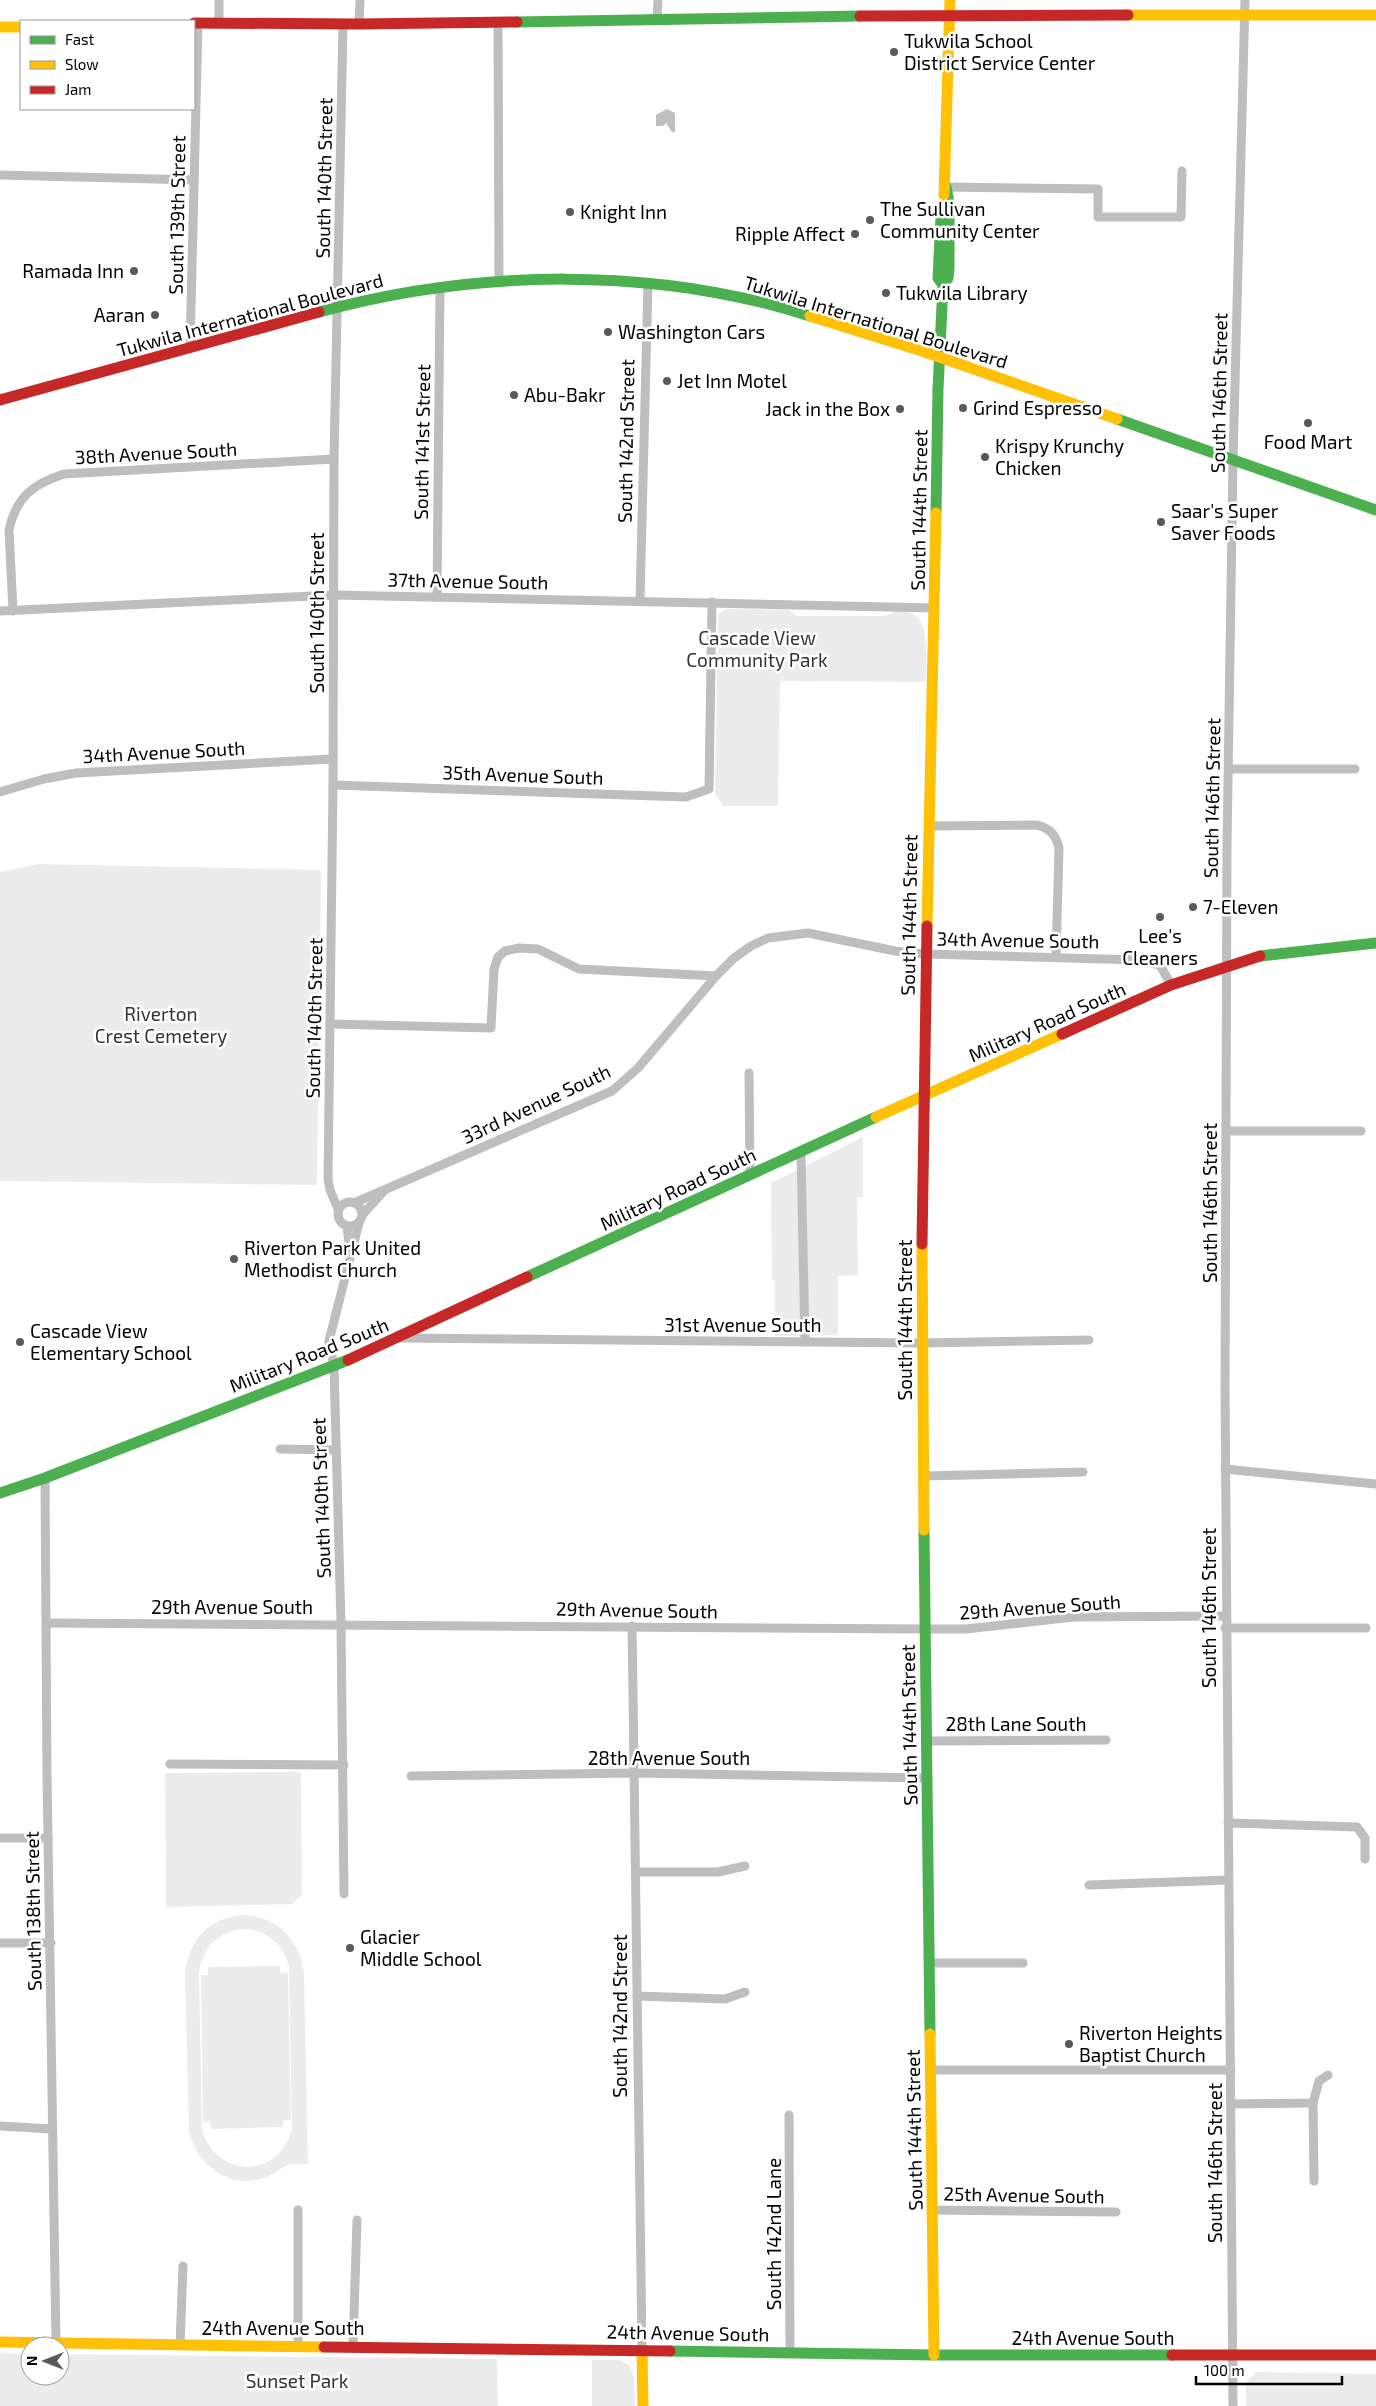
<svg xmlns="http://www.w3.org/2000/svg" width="1376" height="2406" font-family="'Exo 2',sans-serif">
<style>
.green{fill:#ececec;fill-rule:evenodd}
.water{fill:#bfbfbf}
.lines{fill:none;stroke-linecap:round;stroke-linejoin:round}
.street{stroke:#bebebe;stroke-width:9}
.fast{stroke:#4caf50;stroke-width:11}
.slow{stroke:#ffc107;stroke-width:11}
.jam{stroke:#c62828;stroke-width:11}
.poi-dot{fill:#595959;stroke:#fff;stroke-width:2}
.labels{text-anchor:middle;stroke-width:5;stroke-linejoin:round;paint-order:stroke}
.poi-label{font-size:19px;fill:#000;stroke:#fff;text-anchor:start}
.street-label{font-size:19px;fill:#000;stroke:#fff}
.park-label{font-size:19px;fill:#333;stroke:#fff}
</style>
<rect width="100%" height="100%" fill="#fff"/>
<g class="green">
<path d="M 726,609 L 788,610 L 798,616 L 886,616 C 892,611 897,612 905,612 C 933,613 925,661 926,682 L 780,681 L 778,806 L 724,806 L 715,794 L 718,619 L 719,613 Z"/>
<path d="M 39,864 L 321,870 L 317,1185 L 0,1181 L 0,872 Z"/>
<path d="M 863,1137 L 863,1197 L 857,1198 L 858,1275 L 838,1276 L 838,1335 L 775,1336 L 775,1281 L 772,1280 L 771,1183 Z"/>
<path d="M 301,1772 L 302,1895 L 292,1904 L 166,1907 L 165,1773 Z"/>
<path d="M 242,1915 C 277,1916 299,1939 304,1972 L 308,2164 C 301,2165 290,2163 285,2166 C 276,2172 268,2178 257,2180 C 224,2186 197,2163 189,2132 L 185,1976 C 187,1942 208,1918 242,1915 ZM 248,1929 C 270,1933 283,1945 289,1966 L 292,2129 C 279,2179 217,2179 202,2130 L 199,1975 C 201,1947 220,1929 248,1929 Z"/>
<path d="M 280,1966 L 280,1973 L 288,1973 L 291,2120 L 283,2120 L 283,2127 L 211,2129 L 210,2122 L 203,2122 L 201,1975 L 208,1975 L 208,1967 Z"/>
<path d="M 0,2353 L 30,2354 L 30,2376 L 60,2376 L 60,2354 L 497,2359 L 498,2406 L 0,2406 Z"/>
<path d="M 592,2360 L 620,2360 L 630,2366 L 634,2377 L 635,2406 L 592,2406 Z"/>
<path d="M 1256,2372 L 1376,2374 L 1376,2406 L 1246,2406 L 1246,2382 Z"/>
</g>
<path class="water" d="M 667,109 L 675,113 L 675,132 L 672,132 L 666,123 L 663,126 L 656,126 L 656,115 Z"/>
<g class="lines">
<g class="street">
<path d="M 219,0 L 219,23"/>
<path d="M 657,19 L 658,0"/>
<path d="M 498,22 L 499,283"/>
<path d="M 359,24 L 360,0"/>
<path d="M 0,175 L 194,180"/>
<path d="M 946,187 L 1098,189 L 1098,217 L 1181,217 L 1182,171"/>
<path d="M 190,348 L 198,23"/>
<path d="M 437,597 L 440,287"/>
<path d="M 640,600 L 648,283"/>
<path d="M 0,611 L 334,595 L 935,608"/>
<path d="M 13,611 L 9,530 C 16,497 33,484 64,474 L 334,459"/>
<path d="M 1229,769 L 1355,769"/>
<path d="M 333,785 L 686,797 L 709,789 L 712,602"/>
<path d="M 0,792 L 44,779 L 76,773 L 332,759"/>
<path d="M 929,826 L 1036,825 C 1050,828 1056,835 1059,848 L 1056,957"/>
<path d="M 331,1024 L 491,1028 L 494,969 L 498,957 L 505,951 L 519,948 L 538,949 L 579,969 L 716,976"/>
<path d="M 749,1073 L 750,1174"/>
<path d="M 1226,1131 L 1361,1131"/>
<path d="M 801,1152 L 805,1342"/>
<circle cx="350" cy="1214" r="12"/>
<path d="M 354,1203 L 612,1091 L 638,1068 L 716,976 L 734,958 L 751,946 L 768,938 L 808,933 L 895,951 L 926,954 L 1138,960 L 1160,965 L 1171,985"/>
<path d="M 338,1209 L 330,1190 L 328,1179 L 333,785 L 334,459 L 343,24"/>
<path d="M 363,1214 L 384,1191"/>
<path d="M 347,1226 L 350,1251"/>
<path d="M 398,1338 L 922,1343 L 1089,1340"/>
<path d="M 280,1449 L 336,1450"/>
<path d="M 1225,1469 L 1376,1484"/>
<path d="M 924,1476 L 1083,1472"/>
<path d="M 45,1478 L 47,1775 L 56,2343"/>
<path d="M 47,1623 L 926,1629 L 966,1629 L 1074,1617 L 1225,1616"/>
<path d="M 632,1626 C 636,1867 638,2108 642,2350"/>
<path d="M 1225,1628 L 1366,1628"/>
<path d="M 927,1741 L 1106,1740"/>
<path d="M 170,1764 L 344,1765"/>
<path d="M 411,1776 L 635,1773 L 927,1778"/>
<path d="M 1228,1823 L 1357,1827 L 1365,1838 L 1365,1859"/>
<path d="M 0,1838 L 48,1838"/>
<path d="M 637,1872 L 718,1872 L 745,1866"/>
<path d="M 1089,1885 L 1228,1880"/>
<path d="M 344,1894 L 341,1624 L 334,1366 L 329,1341 L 359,1223"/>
<path d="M 0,1943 L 51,1943"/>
<path d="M 929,1963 L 1023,1963"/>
<path d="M 637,1996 L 725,1999 L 745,1992"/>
<path d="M 931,2070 L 1231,2070"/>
<path d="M 1313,2103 L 1314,2181"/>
<path d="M 1232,2104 L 1313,2103 L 1319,2081 L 1328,2075"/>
<path d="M 789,2115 L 790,2353"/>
<path d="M 0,2126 L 52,2129"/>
<path d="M 298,2210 L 298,2345"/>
<path d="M 932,2210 L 1116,2212"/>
<path d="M 180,2345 L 183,2266"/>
<path d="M 353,2346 L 357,2220"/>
<path d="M 1233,2406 L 1225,1389 L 1227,846 L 1233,460 L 1245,0"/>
</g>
<g class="fast">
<path d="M 517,22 L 860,16"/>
<path d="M 941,217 L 938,278 L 943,285"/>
<path d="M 319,312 C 476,269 654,266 810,316"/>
<path d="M 1117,419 L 1376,510"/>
<path d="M 936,513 L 938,389 L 943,285 L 948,278 L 949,269 L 949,203 L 946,187"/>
<path d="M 1260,956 L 1376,943"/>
<path d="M 527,1277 L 876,1117"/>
<path d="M 0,1493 L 45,1478 L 348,1360"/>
<path d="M 924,1530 L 930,2034"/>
<path d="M 670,2351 L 934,2355 L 1172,2355"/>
</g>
<g class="slow">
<path d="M 1128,15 L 1376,15"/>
<path d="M 0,27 L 21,27"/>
<path d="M 944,195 L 950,0"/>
<path d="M 810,316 L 922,351 L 1117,419"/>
<path d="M 927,926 L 936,513"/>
<path d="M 876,1117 L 1062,1034"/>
<path d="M 922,1244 L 924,1530"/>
<path d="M 930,2034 L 934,2355"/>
<path d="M 0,2342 L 324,2347"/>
<path d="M 642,2350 L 643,2406"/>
</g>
<g class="jam">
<path d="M 860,16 L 1128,15"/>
<path d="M 194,23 L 359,24 L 517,22"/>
<path d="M 0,400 L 319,312"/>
<path d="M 1062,1034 L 1171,985 L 1260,956"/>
<path d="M 922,1244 L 927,926"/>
<path d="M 348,1360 L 527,1277"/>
<path d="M 324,2347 L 670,2351"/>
<path d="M 1172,2355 L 1376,2355"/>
</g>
</g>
<g class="poi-dot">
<circle cx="894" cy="52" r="5"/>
<circle cx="570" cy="212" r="5"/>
<circle cx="870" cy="220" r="5"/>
<circle cx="855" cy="234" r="5"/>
<circle cx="134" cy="271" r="5"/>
<circle cx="886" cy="293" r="5"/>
<circle cx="155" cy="315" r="5"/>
<circle cx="608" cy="332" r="5"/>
<circle cx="667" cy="381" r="5"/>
<circle cx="514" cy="395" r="5"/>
<circle cx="963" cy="408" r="5"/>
<circle cx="900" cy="409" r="5"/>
<circle cx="1308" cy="423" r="5"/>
<circle cx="985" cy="457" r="5"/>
<circle cx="1161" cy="522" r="5"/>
<circle cx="1193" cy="907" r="5"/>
<circle cx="1160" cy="917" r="5"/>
<circle cx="234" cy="1259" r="5"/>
<circle cx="20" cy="1342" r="5"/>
<circle cx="350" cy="1948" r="5"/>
<circle cx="1069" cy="2044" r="5"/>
</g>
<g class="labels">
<g class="poi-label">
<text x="904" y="48">Tukwila School<tspan x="904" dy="22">District Service Center</tspan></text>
<text x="880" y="216">The Sullivan<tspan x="880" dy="22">Community Center</tspan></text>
<text x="580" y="219">Knight Inn</text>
<text x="845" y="241" text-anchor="end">Ripple Affect</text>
<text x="124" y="278" text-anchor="end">Ramada Inn</text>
<text x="896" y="300">Tukwila Library</text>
<text x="145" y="322" text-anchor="end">Aaran</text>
<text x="618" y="339">Washington Cars</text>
<text x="677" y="388">Jet Inn Motel</text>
<text x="524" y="402">Abu-Bakr</text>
<text x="973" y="415">Grind Espresso</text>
<text x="890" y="416" text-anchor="end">Jack in the Box</text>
<text x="1308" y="449" text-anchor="middle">Food Mart</text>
<text x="995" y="453">Krispy Krunchy<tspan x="995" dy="22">Chicken</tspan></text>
<text x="1171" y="518">Saar's Super<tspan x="1171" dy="22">Saver Foods</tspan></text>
<text x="1203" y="914">7-Eleven</text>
<text x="1160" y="943" text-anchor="middle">Lee's<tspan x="1160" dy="22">Cleaners</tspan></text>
<text x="244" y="1255">Riverton Park United<tspan x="244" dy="22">Methodist Church</tspan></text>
<text x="30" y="1338">Cascade View<tspan x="30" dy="22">Elementary School</tspan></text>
<text x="360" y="1944">Glacier<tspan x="360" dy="22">Middle School</tspan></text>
<text x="1079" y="2040">Riverton Heights<tspan x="1079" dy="22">Baptist Church</tspan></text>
</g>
<g class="street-label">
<text transform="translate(324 178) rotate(-89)" y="7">South 140th Street</text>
<text transform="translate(177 215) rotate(-89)" y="7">South 139th Street</text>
<text transform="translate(250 315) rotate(-15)" y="7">Tukwila International Boulevard</text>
<text transform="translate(876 322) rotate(17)" y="7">Tukwila International Boulevard</text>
<text transform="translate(1219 393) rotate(-89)" y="7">South 146th Street</text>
<text transform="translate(626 441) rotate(-89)" y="7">South 142nd Street</text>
<text transform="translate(422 442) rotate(-89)" y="7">South 141st Street</text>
<text transform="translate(156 453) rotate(-3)" y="7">38th Avenue South</text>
<text transform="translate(919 510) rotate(-89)" y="7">South 144th Street</text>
<text transform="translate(468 581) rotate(1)" y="7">37th Avenue South</text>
<text transform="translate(317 613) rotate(-90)" y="7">South 140th Street</text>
<text transform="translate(164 752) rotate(-3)" y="7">34th Avenue South</text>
<text transform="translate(523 775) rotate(2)" y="7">35th Avenue South</text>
<text transform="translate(1212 798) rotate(-89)" y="7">South 146th Street</text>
<text transform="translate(909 915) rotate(-89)" y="7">South 144th Street</text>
<text transform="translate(1018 940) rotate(1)" y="7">34th Avenue South</text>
<text transform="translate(314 1018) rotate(-89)" y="7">South 140th Street</text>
<text transform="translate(1047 1022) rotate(-24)" y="7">Military Road South</text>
<text transform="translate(536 1104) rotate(-25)" y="7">33rd Avenue South</text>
<text transform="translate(678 1189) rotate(-25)" y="7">Military Road South</text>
<text transform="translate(1210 1203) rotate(-90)" y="7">South 146th Street</text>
<text transform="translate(905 1320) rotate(-90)" y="7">South 144th Street</text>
<text x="743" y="1332">31st Avenue South</text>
<text transform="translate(309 1355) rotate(-22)" y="7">Military Road South</text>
<text transform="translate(321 1498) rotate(-92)" y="7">South 140th Street</text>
<text x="232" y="1614">29th Avenue South</text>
<text transform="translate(1040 1607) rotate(-4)" y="7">29th Avenue South</text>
<text transform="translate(1209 1608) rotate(-90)" y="7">South 146th Street</text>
<text transform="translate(637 1610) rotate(1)" y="7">29th Avenue South</text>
<text x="1016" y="1731">28th Lane South</text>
<text transform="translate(909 1725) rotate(-91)" y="7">South 144th Street</text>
<text x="669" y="1765">28th Avenue South</text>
<text transform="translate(33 1911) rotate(-91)" y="7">South 138th Street</text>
<text transform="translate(620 2016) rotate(-90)" y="7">South 142nd Street</text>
<text transform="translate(914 2130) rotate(-91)" y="7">South 144th Street</text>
<text transform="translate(1215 2163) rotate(-90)" y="7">South 146th Street</text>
<text transform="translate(1024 2195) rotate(1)" y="7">25th Avenue South</text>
<text transform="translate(774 2234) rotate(-90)" y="7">South 142nd Lane</text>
<text x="283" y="2335">24th Avenue South</text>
<text transform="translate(688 2333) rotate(1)" y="7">24th Avenue South</text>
<text x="1093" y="2345">24th Avenue South</text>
</g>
<g class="park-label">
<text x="757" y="645">Cascade View<tspan x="757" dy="22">Community Park</tspan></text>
<text x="161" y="1021">Riverton<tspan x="161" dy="22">Crest Cemetery</tspan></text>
<text x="297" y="2388">Sunset Park</text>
</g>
</g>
<rect x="20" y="20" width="175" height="90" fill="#ffffff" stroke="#999999"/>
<rect x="30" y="36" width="25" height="8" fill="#4caf50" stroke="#999999"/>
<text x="65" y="45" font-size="15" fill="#000000">Fast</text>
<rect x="30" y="61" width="25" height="8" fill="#ffc107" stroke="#999999"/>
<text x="65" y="70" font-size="15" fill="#000000">Slow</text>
<rect x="30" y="86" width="25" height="8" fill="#c62828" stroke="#999999"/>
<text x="65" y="95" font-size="15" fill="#000000">Jam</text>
<g transform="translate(45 2361) rotate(270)"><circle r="24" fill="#ffffff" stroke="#999999"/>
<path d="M0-4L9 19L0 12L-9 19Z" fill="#595959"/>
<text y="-8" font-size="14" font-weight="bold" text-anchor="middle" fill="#000000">N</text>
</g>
<path d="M1196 2376v8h146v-8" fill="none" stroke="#000000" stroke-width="2.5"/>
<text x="1204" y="2376" font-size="15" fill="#000000" stroke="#ffffff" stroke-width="4" paint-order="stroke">100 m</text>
</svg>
